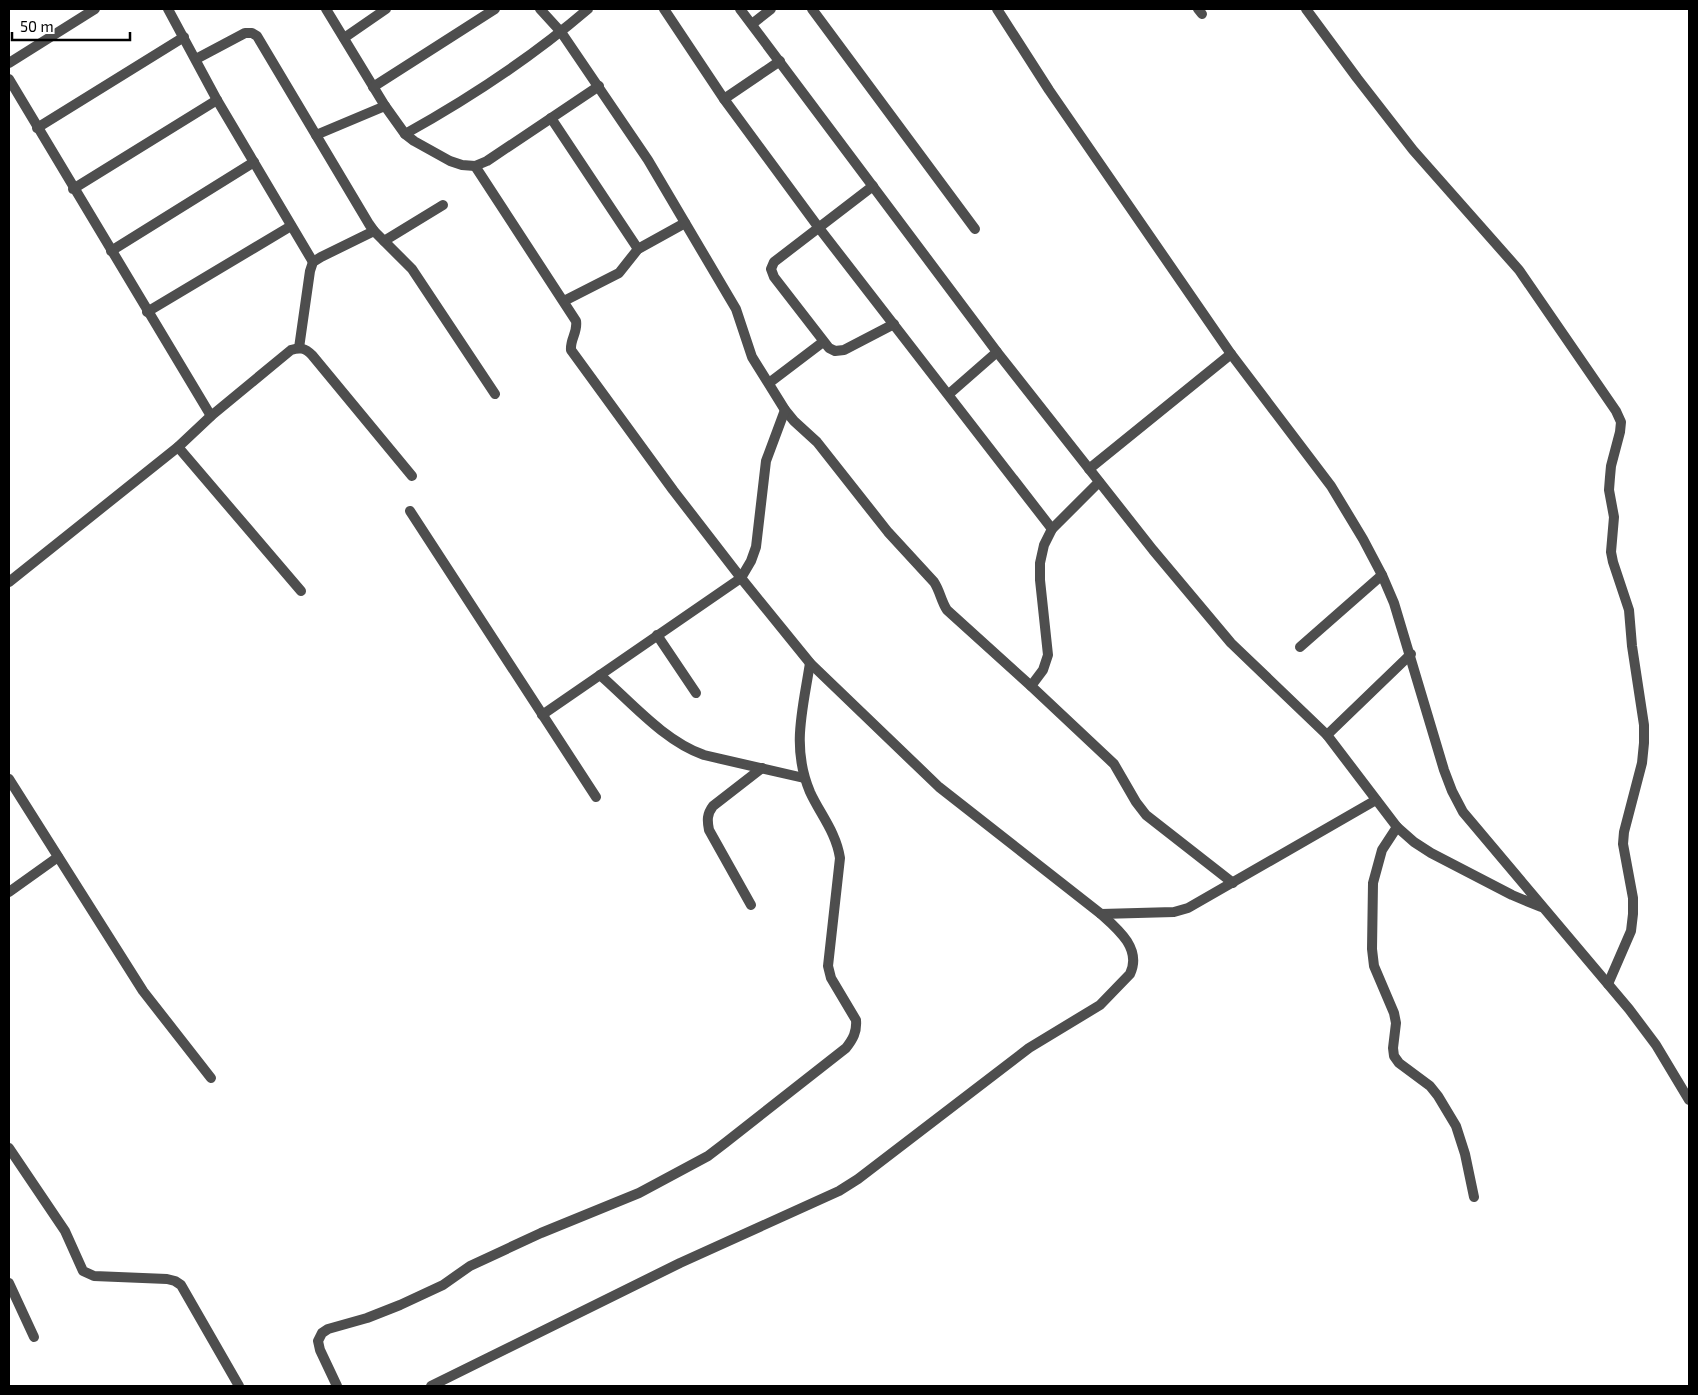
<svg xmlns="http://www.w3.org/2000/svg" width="1698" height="1395" font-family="'Exo 2',sans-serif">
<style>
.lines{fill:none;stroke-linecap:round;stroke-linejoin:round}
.street{stroke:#4e4e4e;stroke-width:10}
</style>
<rect width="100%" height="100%" fill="#fff"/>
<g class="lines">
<g class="street">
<path d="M 168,9 L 217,100 L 313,262"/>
<path d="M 326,9 L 385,106 L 405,134 L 414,141 L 450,161 L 462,165 L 475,166 L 487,161 L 599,86"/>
<path d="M 540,9 L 561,32 L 648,160 L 736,309 L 752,357 L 785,410 L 794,421 L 817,442 L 888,532 L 934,582 C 940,591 941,601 947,610 L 1031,686 L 1114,764 L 1136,802 L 1146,815 L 1233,883"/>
<path d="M 664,9 L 724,99 L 819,228 L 1052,529"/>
<path d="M 740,9 L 997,352 L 1153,550 L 1231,643 L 1327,735 L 1397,827 L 1414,842 L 1431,853 L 1512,895 L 1541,907"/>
<path d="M 812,9 L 975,229"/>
<path d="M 997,9 L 1049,90 L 1231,354 L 1331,486 L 1363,539 L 1382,575 L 1394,603 L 1444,770 L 1452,791 L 1463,812 L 1629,1009 L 1656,1045 L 1689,1100"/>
<path d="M 1198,9 L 1202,14"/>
<path d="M 1306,9 L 1357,78 L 1413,150 L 1519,270 L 1616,411 L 1621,422 L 1620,432 L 1611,466 L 1610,477 L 1609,490 L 1614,517 L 1611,552 L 1613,562 L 1629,610 L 1632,646 L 1644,725 L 1644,743 L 1642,763 L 1624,832 L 1623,844 L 1633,898 L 1633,914 L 1631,931 L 1608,984"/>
<path d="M 752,24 L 771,9"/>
<path d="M 344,38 L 386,9"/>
<path d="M 196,59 L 245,33 L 252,33 L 257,36 L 369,224 L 374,231 L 412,269 L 495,394"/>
<path d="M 9,63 L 95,9"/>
<path d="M 9,79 L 211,416"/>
<path d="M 373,87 L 495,9"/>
<path d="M 724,99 L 780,61"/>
<path d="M 551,118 L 638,249"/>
<path d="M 37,128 L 184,37"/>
<path d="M 405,134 C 470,98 532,57 588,9"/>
<path d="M 316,135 L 385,106"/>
<path d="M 873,186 L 774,262 L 771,269 L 774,277 L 829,348 L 835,351 L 844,350 L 894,324"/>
<path d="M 73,189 L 217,100"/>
<path d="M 384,241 L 443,205"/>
<path d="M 111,251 L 254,162"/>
<path d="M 564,301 L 619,273 L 638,249 L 685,223"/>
<path d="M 147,312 L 291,226"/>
<path d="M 299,348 L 310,271 L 313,262 L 321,257 L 374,231"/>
<path d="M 769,383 L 823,342"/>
<path d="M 949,394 L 997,352"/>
<path d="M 178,447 L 301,591"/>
<path d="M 1089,469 L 1231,354"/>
<path d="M 410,511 L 596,797"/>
<path d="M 9,582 L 178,447 L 211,416 L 291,350 C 300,347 305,348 312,355 L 412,476"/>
<path d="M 657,635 L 696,693"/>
<path d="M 1300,647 L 1382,575"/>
<path d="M 600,675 C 631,702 664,741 704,755 L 804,778"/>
<path d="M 1031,686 L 1043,670 L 1048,655 L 1040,580 L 1040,563 L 1044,545 L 1052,529 L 1099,482"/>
<path d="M 542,715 L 741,578 L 751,561 L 756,547 L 766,461 L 785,410"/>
<path d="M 1327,735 L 1411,654"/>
<path d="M 9,779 L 143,991 L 211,1078"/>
<path d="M 1397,827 L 1382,850 L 1373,883 L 1372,949 L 1374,966 L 1394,1013 L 1396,1023 L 1393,1048 L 1394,1056 L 1399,1063 L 1430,1086 L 1438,1096 L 1456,1126 L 1465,1154 L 1474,1197"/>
<path d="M 9,892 L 58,857"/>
<path d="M 751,905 L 709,830 C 707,820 707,814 713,806 L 762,768"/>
<path d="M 1101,914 L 1174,912 L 1188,908 L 1376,800"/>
<path d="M 9,1148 L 65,1231 L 83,1271 L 94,1276 L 167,1279 L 175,1281 L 181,1285 L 239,1386"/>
<path d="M 9,1283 L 34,1337"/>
<path d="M 337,1386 L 320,1350 L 318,1341 L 322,1333 L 328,1329 L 367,1318 L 400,1305 L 443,1285 L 470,1266 L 541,1233 L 639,1193 L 708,1156 L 725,1143 L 846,1048 C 853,1039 857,1032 856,1020 L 831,978 L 828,966 L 840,858 C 836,832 820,814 810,792 C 791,747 803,709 810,663"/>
<path d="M 431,1386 L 680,1263 L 839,1191 L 858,1179 L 1029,1048 L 1100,1005 L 1130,974 C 1142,949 1118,929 1101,914 L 939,787 L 810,663 L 741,578 L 673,490 L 571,350 C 570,339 578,332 576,321 L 475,166"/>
</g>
</g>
<rect width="1698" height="1395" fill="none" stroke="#000000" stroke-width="20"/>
<path d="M12 32v8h118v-8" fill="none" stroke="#000000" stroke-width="2.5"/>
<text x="20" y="32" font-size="15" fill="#000000" stroke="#ffffff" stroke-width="4" paint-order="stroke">50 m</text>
</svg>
